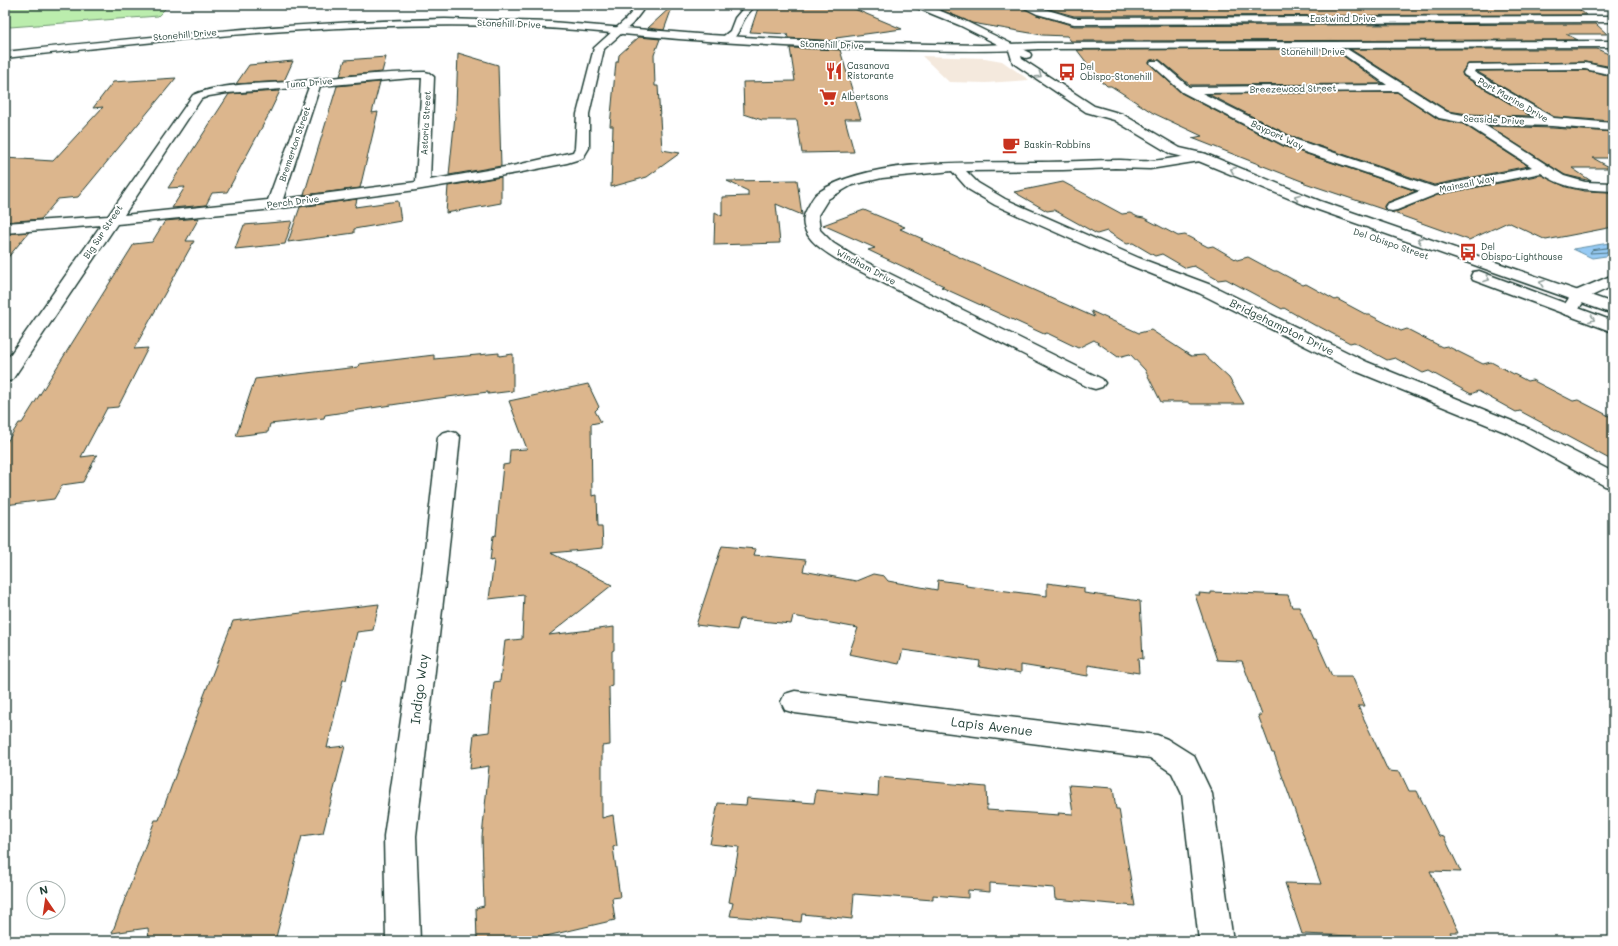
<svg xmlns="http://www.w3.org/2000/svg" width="1618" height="946" font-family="Mali,sans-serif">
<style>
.built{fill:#f4e9dd}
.green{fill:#bbedad;stroke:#6d9570}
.water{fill:#96caf4;stroke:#6692a7}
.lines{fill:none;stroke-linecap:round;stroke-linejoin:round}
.shore{stroke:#4f7581;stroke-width:1}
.building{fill:#dcb68d;stroke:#1f3d34}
.street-casing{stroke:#1f3d34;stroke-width:3}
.secondary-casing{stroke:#1f3d34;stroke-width:3}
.primary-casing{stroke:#1f3d34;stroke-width:3}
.street{fill:#fff;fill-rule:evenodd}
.secondary{fill:#fff;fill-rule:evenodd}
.primary{fill:#fff;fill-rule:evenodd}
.oneway{stroke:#8f9e9a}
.labels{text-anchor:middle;stroke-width:4;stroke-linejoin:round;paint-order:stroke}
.far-street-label{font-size:9px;fill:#1f3d34;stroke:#fff}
.far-poi-label{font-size:9px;fill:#1f3d34;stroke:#fff;text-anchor:start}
.street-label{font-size:11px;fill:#1f3d34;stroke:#fff}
.near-street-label{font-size:13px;fill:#1f3d34;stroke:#fff}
</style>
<rect width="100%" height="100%" fill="#fff"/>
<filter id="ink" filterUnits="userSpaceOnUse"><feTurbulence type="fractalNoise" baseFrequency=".025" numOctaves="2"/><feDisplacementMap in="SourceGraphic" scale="8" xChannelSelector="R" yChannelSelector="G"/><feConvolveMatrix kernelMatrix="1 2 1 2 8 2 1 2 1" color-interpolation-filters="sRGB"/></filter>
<g filter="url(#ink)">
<path class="built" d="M 922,56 L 985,58 L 1002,61 L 1029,80 L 986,83 L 949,82 Z"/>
<path class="green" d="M 5,5 L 169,5 L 158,16 L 10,27 L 5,21 Z"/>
<path class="water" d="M 1609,243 L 1613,245 L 1613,255 L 1592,258 L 1573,249 Z"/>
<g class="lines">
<path class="shore" d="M 1608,248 L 1610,249 L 1609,252 L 1590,253 L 1592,250 Z"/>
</g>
<g class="building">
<path d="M 673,5 L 664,30 L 648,28 Z"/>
<path d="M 759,5 L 845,5 L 902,29 L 836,38 L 837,41 L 788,38 L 787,34 L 750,32 Z"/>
<path d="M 942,5 L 1018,5 L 1037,15 L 1074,26 L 1596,24 L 1607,34 L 1566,34 L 1578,40 L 1071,41 L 1067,36 L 1042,35 L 972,23 L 941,10 Z"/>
<path d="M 1034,5 L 1574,5 L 1586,15 L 1074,16 Z"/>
<path d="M 639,37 L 660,39 L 654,55 L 655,86 L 658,86 L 662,150 L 680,153 L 647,177 L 611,187 L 613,126 L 610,126 L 616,62 L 618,62 L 619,55 Z"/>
<path d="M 790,48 L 840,50 L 861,119 L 845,119 L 854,152 L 802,153 L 797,120 L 762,120 L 744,114 L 743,82 L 795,81 Z"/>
<path d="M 1342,49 L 1341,53 L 1342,55 L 1382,84 L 1190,85 L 1160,60 L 1151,60 L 1149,63 L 1181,93 L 1283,146 L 1416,191 L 1386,203 L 1384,206 L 1385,210 L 1302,182 L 1304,182 L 1192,138 L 1202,136 L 1153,113 L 1111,86 L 1107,86 L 1104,83 L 1102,83 L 1077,50 Z"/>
<path d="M 1350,49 L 1597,49 L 1613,56 L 1613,67 L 1585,62 L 1468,64 L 1462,72 L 1463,76 L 1531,116 L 1468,114 L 1448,111 Z"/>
<path d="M 458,53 L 498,65 L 501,166 L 449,175 L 456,106 Z"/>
<path d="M 386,57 L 382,72 L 340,76 L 345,60 Z"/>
<path d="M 293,61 L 284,81 L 236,84 L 249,65 Z"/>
<path d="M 1585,70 L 1613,76 L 1613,121 L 1554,117 L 1476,71 Z"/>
<path d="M 176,78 L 78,197 L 58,199 L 41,219 L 5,222 L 5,158 L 53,161 L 103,107 L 93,108 L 113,82 Z"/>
<path d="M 380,82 L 372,113 L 378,112 L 360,188 L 304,195 L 337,86 Z"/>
<path d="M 280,91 L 268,116 L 227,192 L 212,193 L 206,205 L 172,208 L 185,187 L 168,188 L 229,94 Z"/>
<path d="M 1397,92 L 1438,119 L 1463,124 L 1528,166 L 1434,185 L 1295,138 L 1208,94 Z"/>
<path d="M 1488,126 L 1552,128 L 1613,132 L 1613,158 L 1593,158 L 1611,168 L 1572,168 L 1591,181 L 1565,175 Z"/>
<path d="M 1541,175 L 1566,187 L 1584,191 L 1609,192 L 1613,195 L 1613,227 L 1546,240 L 1508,222 L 1469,240 L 1391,212 L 1398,211 L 1437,195 Z"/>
<path d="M 501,177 L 501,203 L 446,213 L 448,186 Z"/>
<path d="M 797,180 L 802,215 L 776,204 L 780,243 L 714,245 L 715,212 L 722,216 L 722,197 L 748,196 L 748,191 L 727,181 Z"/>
<path d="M 1063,182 L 1122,214 L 1130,213 L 1138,217 L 1144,218 L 1178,236 L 1185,235 L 1208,247 L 1213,246 L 1237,260 L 1248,257 L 1274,271 L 1277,271 L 1303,285 L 1306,284 L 1335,300 L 1337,299 L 1367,315 L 1370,315 L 1401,331 L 1407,329 L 1442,347 L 1447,346 L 1483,364 L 1491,362 L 1527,381 L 1532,380 L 1573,401 L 1578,400 L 1613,418 L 1613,461 L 1520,411 L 1516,412 L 1478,391 L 1471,394 L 1429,371 L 1423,373 L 1395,358 L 1387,360 L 1354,342 L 1350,343 L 1318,326 L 1316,326 L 1284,308 L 1282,309 L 1226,279 L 1218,280 L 1194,266 L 1186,268 L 1162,254 L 1155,256 L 1133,243 L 1127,244 L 1107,231 L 1097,234 L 1054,210 L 1047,211 L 1014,192 Z"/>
<path d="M 357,199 L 355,207 L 398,201 L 401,221 L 354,229 L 354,233 L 288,242 L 300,207 Z"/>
<path d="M 864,210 L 905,227 L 900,229 L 923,239 L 921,240 L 1094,317 L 1091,311 L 1139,333 L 1151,330 L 1191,356 L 1204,355 L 1229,378 L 1244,404 L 1191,404 L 1188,402 L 1161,402 L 1145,370 L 1130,354 L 1118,357 L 1094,340 L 1078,348 L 1047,333 L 1044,334 L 941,287 L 944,286 L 868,250 L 875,248 L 823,225 Z"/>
<path d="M 199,218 L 186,241 L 194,241 L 134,349 L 148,348 L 118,407 L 107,408 L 81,457 L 97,455 L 83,482 L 62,485 L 54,499 L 5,505 L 5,445 L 19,423 L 22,423 L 134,244 L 152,242 L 165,221 Z"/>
<path d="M 292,221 L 285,244 L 235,249 L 244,225 Z"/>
<path d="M 29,232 L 5,261 L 5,234 Z"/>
<path d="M 499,353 L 499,356 L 513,354 L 513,391 L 488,394 L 488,392 L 431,399 L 325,415 L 324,418 L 270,424 L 268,432 L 236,436 L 255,379 L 358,367 L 359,364 L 434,355 L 434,359 Z"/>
<path d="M 588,384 L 599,407 L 595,411 L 601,422 L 591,424 L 592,496 L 597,495 L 598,526 L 602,526 L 603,548 L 551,553 L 612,585 L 549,635 L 614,627 L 614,650 L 612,651 L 612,686 L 609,687 L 610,745 L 602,746 L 602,818 L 613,815 L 617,846 L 613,847 L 620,897 L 612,898 L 615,920 L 525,941 L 477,941 L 476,908 L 484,906 L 482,837 L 489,766 L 470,769 L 474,734 L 489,732 L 494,682 L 500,681 L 505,641 L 522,639 L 524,595 L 489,599 L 494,560 L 490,561 L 493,536 L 496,535 L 503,465 L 509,464 L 510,450 L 527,449 L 509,401 Z"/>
<path d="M 722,546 L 756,549 L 754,555 L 806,560 L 803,571 L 856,581 L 873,574 L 884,576 L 888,581 L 937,590 L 938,580 L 966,584 L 966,586 L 1047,596 L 1047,583 L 1084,588 L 1084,593 L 1140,601 L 1143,659 L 1138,658 L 1139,673 L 1088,665 L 1088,676 L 1021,665 L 1021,673 L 979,667 L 980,661 L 903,650 L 899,664 L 849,654 L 858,628 L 793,616 L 791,624 L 740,619 L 737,630 L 696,625 Z"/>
<path d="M 1211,592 L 1288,595 L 1292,607 L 1299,607 L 1313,640 L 1316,640 L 1332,676 L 1352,676 L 1365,706 L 1358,706 L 1388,771 L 1400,772 L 1409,791 L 1417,791 L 1439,836 L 1444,837 L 1461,872 L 1430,871 L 1459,932 L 1450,932 L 1455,941 L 1354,941 L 1352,936 L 1302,934 L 1285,883 L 1321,884 L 1274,753 L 1272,753 L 1258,715 L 1262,715 L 1242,661 L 1217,660 L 1195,595 L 1200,595 L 1199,593 L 1211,594 Z"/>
<path d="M 379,604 L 373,630 L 357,632 L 346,680 L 343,680 L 327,748 L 345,746 L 323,833 L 302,836 L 275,941 L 149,941 L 148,928 L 112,933 L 155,820 L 159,820 L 204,697 L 203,698 L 233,621 Z"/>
<path d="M 879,777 L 986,787 L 987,810 L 1059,815 L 1058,813 L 1073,814 L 1069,785 L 1113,788 L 1116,809 L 1119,809 L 1135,906 L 1055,899 L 1054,888 L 990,883 L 990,892 L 968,890 L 968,898 L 933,895 L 933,900 L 854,894 L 852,919 L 802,914 L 801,922 L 730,916 L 733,903 L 729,902 L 739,847 L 710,844 L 718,803 L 746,805 L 747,798 L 814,803 L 816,790 L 878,796 Z"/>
</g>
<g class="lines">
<g class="street-casing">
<g id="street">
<path d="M 634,5 L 644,5 L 642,11 L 632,24 L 604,49 L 589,114 L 589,148 L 583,158 L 567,163 L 517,173 L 416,190 L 274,209 L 117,224 L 12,380 L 5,382 L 5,362 L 101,225 L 5,233 L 5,223 L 108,216 L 193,95 C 220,83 259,84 289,82 C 334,78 380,72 425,72 L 429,73 L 434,77 L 430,180 L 517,165 L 573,152 L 575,148 L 577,114 L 594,48 L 625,20 L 633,11 ZM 412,78 L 422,78 L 416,182 L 283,199 L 320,86 ZM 309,87 L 268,200 L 124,215 L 201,99 L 209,96 L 227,93 Z"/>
<path d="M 746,5 L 756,5 C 752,9 748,13 745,18 C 739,27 737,45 721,41 L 720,39 L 730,31 L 735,18 Z"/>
<path d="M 1019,5 C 1038,5 1056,13 1074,18 L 1613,16 L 1613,22 L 1074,24 L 1037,14 Z"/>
<path d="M 1347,49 L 1447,112 L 1468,116 L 1537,118 L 1464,75 L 1463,73 L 1468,65 L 1585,63 L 1613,69 L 1613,75 L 1585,69 L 1475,70 L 1474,72 L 1554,118 L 1613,123 L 1613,131 L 1552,126 L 1483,124 L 1564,176 L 1585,182 L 1613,183 L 1613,191 C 1586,190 1564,189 1541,173 L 1437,194 L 1397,210 L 1392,211 L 1387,210 L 1385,207 L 1387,204 L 1420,191 L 1284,145 L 1182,92 L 1150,63 L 1151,61 L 1159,61 L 1189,87 L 1387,85 L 1343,54 L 1342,52 L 1343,50 ZM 1397,91 L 1439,118 L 1464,123 L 1532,167 L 1434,187 L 1294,139 L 1202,93 Z"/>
<path d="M 1201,153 L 1206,154 L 1208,157 L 1206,160 L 1150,169 L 1115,168 L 1063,170 L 966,171 L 978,183 L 1005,199 L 1139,258 L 1211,285 L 1367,362 L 1524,426 L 1613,472 L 1613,488 L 1605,486 L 1510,434 L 1353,370 L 1199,293 L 1127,264 L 995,205 L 968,189 L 952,171 L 882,178 L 852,185 L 828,199 L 818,215 L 820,230 L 833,243 L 852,255 L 1102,379 L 1105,383 L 1102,387 L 1095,389 L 1088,387 L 840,261 C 823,251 793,233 807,209 C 810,204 813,195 819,192 C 870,157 980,163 1041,162 C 1067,162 1094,160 1120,160 C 1130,160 1140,162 1150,161 C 1167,160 1184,156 1201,153 Z"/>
<path d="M 1613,275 L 1613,286 L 1585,299 L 1576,314 L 1570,315 L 1564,314 L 1561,310 L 1573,292 Z"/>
<path d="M 449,431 L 456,433 L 460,437 L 446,575 L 416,836 L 420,941 L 386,941 L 384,836 L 422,575 L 438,437 L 442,433 Z"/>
<path d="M 795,691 L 1157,735 L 1167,739 L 1194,756 L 1212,794 L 1233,941 L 1199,941 L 1182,794 L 1172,773 L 1150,758 L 795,713 L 785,710 L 781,702 L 785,694 Z"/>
</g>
</g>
<g class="secondary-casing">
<path id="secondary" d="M 445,19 L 551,22 L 710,35 L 832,42 L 981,45 L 1038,43 L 1613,41 L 1613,47 L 1038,49 C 995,52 951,51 908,50 C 832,49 755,45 679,39 C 622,34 565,28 508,26 C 340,21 172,39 5,58 L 5,52 C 151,36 298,22 445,19 Z"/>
</g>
<g class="primary-casing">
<g id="primary">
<path d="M 913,5 L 926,5 L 965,21 L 1030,53 L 1031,55 L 1030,57 L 1026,58 L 1021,56 L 1022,59 L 1094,106 L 1122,114 L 1180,148 L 1206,154 L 1320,201 L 1613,303 L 1613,314 L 1310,207 L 1196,160 L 1171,154 L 1114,120 L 1086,112 L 1013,63 L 1009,50 L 959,25 L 915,7 Z"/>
<path d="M 1479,271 L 1613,321 L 1613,332 L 1473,280 L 1471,276 L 1473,272 Z"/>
</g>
</g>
<use href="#street" class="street"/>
<use href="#secondary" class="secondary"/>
<use href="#primary" class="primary"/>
</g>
<defs><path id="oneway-chevron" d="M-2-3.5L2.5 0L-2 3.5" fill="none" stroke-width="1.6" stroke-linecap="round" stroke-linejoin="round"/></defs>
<g class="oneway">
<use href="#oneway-chevron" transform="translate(1039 75) rotate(33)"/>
<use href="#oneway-chevron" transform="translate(1233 170) rotate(-157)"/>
<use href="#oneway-chevron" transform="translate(1297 197) rotate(-159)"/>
<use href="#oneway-chevron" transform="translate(1420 240) rotate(-161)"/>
<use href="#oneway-chevron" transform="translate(1487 279) rotate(20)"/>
<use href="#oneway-chevron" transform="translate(1542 283) rotate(-161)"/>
<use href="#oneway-chevron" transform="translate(1592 319) rotate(21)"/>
</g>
</g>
<defs>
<g id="restaurant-bare" transform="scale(1.38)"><path d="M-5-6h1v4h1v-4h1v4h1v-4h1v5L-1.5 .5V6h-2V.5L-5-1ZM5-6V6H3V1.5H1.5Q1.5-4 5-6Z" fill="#c8321e" stroke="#fff" stroke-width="2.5" paint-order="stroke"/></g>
<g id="bus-bare" transform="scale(1.38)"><path d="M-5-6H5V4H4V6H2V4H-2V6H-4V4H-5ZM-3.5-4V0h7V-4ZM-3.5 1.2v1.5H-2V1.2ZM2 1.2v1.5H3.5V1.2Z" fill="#c8321e" stroke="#fff" stroke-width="2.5" paint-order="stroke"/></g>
<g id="supermarket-bare" transform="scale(1.38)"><path d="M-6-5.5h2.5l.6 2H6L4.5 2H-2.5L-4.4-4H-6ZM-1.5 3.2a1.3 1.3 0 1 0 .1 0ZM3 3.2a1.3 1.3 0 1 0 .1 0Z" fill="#c8321e" stroke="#fff" stroke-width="2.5" paint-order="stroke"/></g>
<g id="cafe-bare" transform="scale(1.38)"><path d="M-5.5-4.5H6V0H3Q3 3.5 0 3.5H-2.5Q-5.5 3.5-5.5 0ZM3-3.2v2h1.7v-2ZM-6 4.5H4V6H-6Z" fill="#c8321e" stroke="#fff" stroke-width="2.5" paint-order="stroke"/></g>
</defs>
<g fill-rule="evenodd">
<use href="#restaurant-bare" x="834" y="71"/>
<use href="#bus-bare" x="1067" y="72"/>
<use href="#supermarket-bare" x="828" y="97"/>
<use href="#cafe-bare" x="1011" y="145"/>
<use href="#bus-bare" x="1468" y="252"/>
</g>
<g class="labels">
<g class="far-street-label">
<text x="1343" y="22">Eastwind Drive</text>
<text transform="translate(509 24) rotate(2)" y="3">Stonehill Drive</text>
<text transform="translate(185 35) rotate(-5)" y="3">Stonehill Drive</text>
<text transform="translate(832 45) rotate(2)" y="3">Stonehill Drive</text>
<text x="1313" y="55">Stonehill Drive</text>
<text transform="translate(309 83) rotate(-5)" y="3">Tuna Drive</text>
<text transform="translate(1293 89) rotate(-1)" y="3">Breezewood Street</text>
<text transform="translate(1513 100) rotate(30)" y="3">Port Marine Drive</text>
<text transform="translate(1494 120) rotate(3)" y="3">Seaside Drive</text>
<text transform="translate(426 123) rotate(-87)" y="3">Astoria Street</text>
<text transform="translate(1277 135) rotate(25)" y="3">Bayport Way</text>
<text transform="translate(295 144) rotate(-71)" y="3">Bremerton Street</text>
<text transform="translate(1467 184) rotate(-12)" y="3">Mainsail Way</text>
<text transform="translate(293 202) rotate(-7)" y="3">Perch Drive</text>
<text transform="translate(103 232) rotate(-56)" y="3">Big Sur Street</text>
<text transform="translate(1391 244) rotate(19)" y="3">Del Obispo Street</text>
<text transform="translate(866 267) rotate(28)" y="3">Windham Drive</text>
</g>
<g class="far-poi-label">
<text x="847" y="69">Casanova<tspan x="847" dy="10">Ristorante</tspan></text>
<text x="1080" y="70">Del<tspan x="1080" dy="10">Obispo-Stonehill</tspan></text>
<text x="841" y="100">Albertsons</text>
<text x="1024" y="148">Baskin-Robbins</text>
<text x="1481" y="250">Del<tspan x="1481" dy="10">Obispo-Lighthouse</tspan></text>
</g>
<g class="street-label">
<text transform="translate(1282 327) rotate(26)" y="4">Bridgehampton Drive</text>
</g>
<g class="near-street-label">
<text transform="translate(419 689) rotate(-83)" y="5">Indigo Way</text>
<text transform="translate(992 726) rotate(7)" y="5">Lapis Avenue</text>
</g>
</g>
<rect width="1618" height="946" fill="none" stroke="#fff" stroke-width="20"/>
<rect x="10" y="10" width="1598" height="926" fill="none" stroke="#1f3d34" stroke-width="1.5" filter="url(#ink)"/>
<g transform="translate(46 900) rotate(347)"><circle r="19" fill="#ffffff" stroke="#a5b1ae"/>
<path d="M0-3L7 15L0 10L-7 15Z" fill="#c8321e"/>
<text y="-6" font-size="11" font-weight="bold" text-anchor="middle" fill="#1f3d34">N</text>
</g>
</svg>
